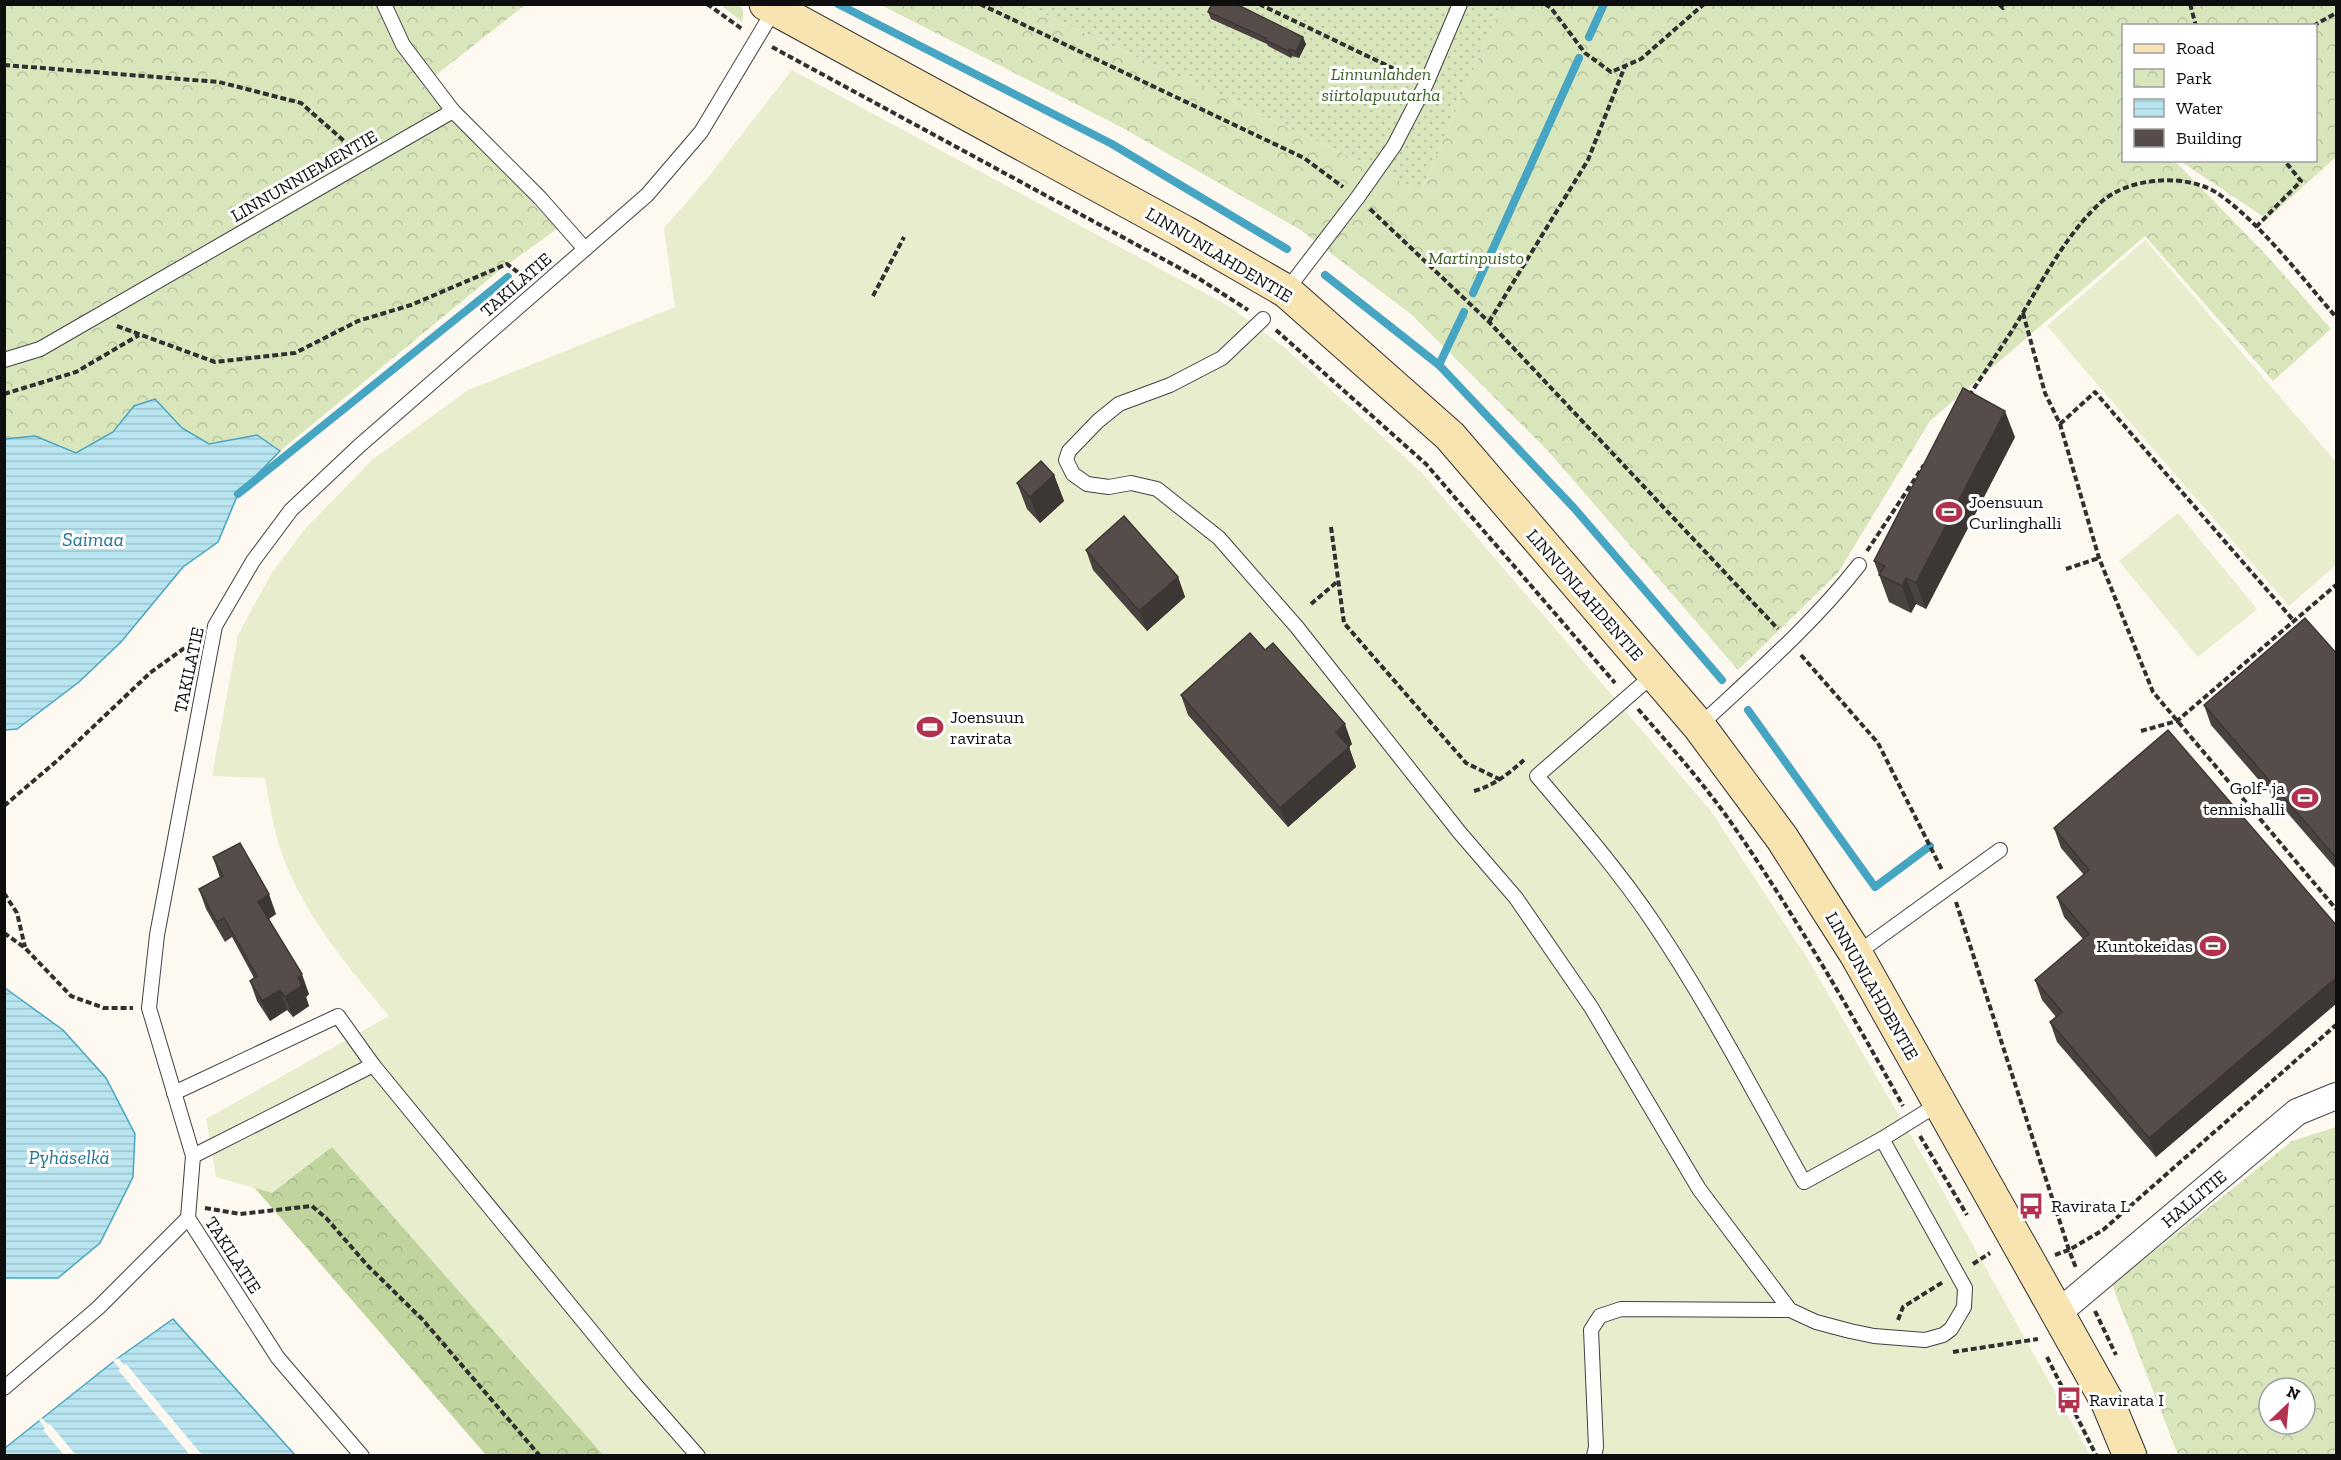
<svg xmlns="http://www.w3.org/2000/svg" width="2341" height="1460" font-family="'Zilla Slab',serif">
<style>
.grass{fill:#d9e6bc}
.forest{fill:url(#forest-crowns)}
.park{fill:url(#park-crowns);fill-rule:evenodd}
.garden{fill:url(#garden-dots)}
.pitch{fill:#e8eecd}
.water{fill:url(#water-rules);stroke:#46a5c2;stroke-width:1.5}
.pier{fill:#fef9f0}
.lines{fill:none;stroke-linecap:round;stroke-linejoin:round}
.stream{stroke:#46a5c2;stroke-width:8}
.lane-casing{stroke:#414141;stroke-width:16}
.street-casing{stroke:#414141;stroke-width:28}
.secondary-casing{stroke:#303030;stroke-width:35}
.path{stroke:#303030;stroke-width:4;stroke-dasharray:6 3;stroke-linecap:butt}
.lane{stroke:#fff;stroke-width:14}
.street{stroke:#fff;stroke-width:26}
.secondary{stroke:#f8e4b0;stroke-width:33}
.wall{fill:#4a4240}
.shaded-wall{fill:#3c3634}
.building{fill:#564d4b;stroke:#3c3634;stroke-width:1.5}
.labels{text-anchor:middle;stroke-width:6;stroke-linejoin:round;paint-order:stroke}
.park-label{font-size:18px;font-style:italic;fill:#3a6023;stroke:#fff}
.street-label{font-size:18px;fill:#0e0e0e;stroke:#fff}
.poi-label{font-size:18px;fill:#0e0e0e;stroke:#fff;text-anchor:start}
.water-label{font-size:20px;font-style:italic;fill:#217695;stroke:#fff}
</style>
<defs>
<pattern id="forest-crowns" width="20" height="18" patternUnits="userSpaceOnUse" patternTransform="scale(1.5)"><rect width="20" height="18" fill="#c0d59d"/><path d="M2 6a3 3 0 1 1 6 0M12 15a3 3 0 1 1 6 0" fill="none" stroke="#a4b686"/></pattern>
<pattern id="park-crowns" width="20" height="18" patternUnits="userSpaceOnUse" patternTransform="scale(1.5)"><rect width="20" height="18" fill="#d9e6bc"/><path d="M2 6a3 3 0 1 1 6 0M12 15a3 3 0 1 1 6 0" fill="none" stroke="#b9c4a0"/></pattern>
<pattern id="garden-dots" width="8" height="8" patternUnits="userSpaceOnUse" patternTransform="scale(1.5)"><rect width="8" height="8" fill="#d9e6bc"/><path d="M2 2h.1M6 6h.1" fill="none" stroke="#b9c4a0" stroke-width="1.8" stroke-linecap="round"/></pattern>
<pattern id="water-rules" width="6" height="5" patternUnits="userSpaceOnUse" patternTransform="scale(1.5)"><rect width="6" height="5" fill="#b9e5f1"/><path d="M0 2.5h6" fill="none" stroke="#9ec3cd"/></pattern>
</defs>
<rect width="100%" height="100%" fill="#fef9f0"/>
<path class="grass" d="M 721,5 L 739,5 C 744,9 744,15 742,22 Z"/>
<path class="forest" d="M 330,1130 L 610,1455 L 486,1455 L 254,1187 Z"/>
<g class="park">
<path d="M 4,5 L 525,5 L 423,85 L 557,229 L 500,270 L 280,451 L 257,435 L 209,444 L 183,428 L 155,399 L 134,406 L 113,432 L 76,453 L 35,436 L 5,440 Z"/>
<path d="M 881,5 L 1025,5 L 1347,155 L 1421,192 L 1501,5 L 2336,5 L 2336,157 L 2267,219 L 2180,161 L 2316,160 L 2316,26 L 2124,26 L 2124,160 L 2175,161 L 2268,257 L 2331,329 L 2273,381 L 2145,236 L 1930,421 L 1838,573 L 1738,670 L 1548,451 L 1412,315 L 1299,229 L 1121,127 Z"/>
<path d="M 2336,1127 L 2336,1455 L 2178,1455 L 2112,1285 L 2292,1141 ZM 2269,1388 L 2305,1388 L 2305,1424 L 2269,1424 Z"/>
</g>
<path class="garden" d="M 1025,5 L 1501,5 L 1421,192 L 1347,155 Z"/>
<g class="pitch">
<path d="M 792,70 L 1227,305 L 1284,347 L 1422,473 L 1710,810 L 1806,956 L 1935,1177 L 2090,1455 L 603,1455 L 332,1147 L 272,1193 L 216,1177 L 206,1119 L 389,1016 C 345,963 298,908 278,842 C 272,821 269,799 265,778 L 212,776 L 238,635 L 271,574 L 305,529 L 372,460 L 468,390 L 675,307 L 664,228 L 706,180 Z"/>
<path d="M 2145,240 L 2336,462 L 2336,565 L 2289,606 L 2047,326 Z"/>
<path d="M 2178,513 L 2257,609 L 2198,657 L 2119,561 Z"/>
</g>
<g class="water">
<path d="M 155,399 L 182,428 L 209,444 L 257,435 L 280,451 L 238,494 L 218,542 L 183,567 L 121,642 L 79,682 L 17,729 L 5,730 L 5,439 L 35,436 L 76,453 L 113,432 L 134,406 Z"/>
<path d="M 5,988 L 63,1030 L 106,1078 L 135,1134 L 133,1177 L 100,1243 L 58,1278 L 5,1278 Z"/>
<path d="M 173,1319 L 295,1455 L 5,1456 L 5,1448 L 118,1358 Z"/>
</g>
<g class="pier">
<path d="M 118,1358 L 124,1365 L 126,1364 L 202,1455 L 190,1455 L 118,1370 L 120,1369 L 113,1361 Z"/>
<path d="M 42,1418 L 48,1425 L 50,1424 L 76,1455 L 64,1455 L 43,1430 L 45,1428 L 39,1420 Z"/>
</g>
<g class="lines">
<g class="stream">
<path d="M 838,4 L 1112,144 L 1287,249"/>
<path d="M 1589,37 L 1604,4"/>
<path d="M 1325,275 L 1439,365 L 1464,312"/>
<path d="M 1473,293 L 1579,58"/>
<path d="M 1439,365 L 1574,508 L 1722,680"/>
<path d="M 238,494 L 508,277"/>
<path d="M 1748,710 L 1875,887 L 1930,846"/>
</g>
<g class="lane-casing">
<g id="lane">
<path d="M 384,4 L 403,45 L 453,111 L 540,198 L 585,249"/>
<path d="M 1286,291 L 1358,197 L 1394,146 L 1426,84 L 1460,4"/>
<path d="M 1263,319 L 1222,358 L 1170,385 L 1119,404 L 1098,421 L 1069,451 L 1066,460 L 1073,474 L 1087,484 L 1109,487 L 1131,483 L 1157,489 L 1219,538 L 1296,626 L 1460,833 L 1516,898 L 1591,1007 L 1699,1189 L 1790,1310 L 1816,1322 L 1850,1331 L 1874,1336 L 1925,1340 L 1943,1335 L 1951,1329 L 1964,1307 L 1965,1288 L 1882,1139 L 1940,1103"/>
<path d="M 4,360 L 40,349 L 453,111"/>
<path d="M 1653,675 L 1537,776 C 1577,823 1618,870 1653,922 C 1709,1005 1755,1095 1804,1182 L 1882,1139"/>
<path d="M 1699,726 C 1755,674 1812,625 1859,565"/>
<path d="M 1856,954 L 2000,850"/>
<path d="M 373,1065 L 634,1383 L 698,1456"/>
<path d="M 174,1093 L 338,1016 L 373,1065 L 193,1156"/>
<path d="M 4,1388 L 98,1308 L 188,1218"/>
<path d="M 362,1456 L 278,1358 L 188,1218 L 193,1156 L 149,1008 L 157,935 L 215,626 L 253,561 L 291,510 L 359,446 L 647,195 L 701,132 L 774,10"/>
<path d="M 1594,1456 L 1596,1447 L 1591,1330 L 1600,1316 L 1621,1309 L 1790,1310"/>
</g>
</g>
<g class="street-casing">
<path id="street" d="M 2058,1313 L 2297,1112 L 2336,1096"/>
</g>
<g class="secondary-casing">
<path id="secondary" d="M 766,4 L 1184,232 L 1286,291 L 1450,436 L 1699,726 L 1782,838 L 1856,954 L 2108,1403 L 2130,1456"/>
</g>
<g class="path">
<path d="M 707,4 L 742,29"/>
<path d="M 980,4 L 1304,158 L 1343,187"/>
<path d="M 1259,4 L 1409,76"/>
<path d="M 1545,4 L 1551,8 L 1585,53 L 1611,72 L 1641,59 L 1704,4"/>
<path d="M 1999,4 L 2003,8 L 2006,4"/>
<path d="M 2190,4 L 2196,26"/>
<path d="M 2313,26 L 2336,13"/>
<path d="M 772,47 L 1198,278 L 1248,310"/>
<path d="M 4,65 L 219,82 L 301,103 L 352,148"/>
<path d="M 1370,209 L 1489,322 L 1778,629"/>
<path d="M 2256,227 L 2301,181 L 2284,160"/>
<path d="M 873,296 L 904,237"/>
<path d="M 2023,313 L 2045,393 L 2060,424 L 2099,558 L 2153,692 L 2336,909"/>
<path d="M 1489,322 L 1588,160 L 1625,66"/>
<path d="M 117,326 L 215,362 L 295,353 L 358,321 L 411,305 L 507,264 L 524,277"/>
<path d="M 1276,330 L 1426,464 L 1615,683"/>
<path d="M 4,394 L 76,372 L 139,335"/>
<path d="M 1969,396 C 1987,368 2007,340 2024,311 C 2046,274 2068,233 2100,203 C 2128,177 2188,172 2220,195 C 2262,225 2302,278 2336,317"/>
<path d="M 2060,424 L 2095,392 L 2294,621"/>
<path d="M 1331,527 L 1344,623 L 1466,763 L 1501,780"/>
<path d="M 1867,551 L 1924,465"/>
<path d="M 2066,569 L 2099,558"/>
<path d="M 1311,604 L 1338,581"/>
<path d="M 1801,655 L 1878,743 L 1942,870"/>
<path d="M 1638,709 C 1674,750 1711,792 1741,837 C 1800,924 1852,1014 1903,1106"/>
<path d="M 2141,731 L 2177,721 L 2336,585"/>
<path d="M 1474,791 C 1495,785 1508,774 1524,760"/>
<path d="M 4,806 L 58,760 L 150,673 L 194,641"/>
<path d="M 4,893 L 17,913 L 25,947"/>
<path d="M 1956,902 L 2069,1250 L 2076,1268"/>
<path d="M 4,933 L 25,948 L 71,996 L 104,1008 L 133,1008"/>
<path d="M 1920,1136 L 1967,1215"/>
<path d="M 205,1208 L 240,1214 L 312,1206 L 327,1219 L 368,1266 L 422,1319 L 540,1456"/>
<path d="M 2055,1255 L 2069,1250 L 2103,1230 L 2336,1025"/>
<path d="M 1973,1264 L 1990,1253"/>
<path d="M 2095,1311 L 2116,1355"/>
<path d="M 1898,1320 L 1903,1307 L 1943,1282"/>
<path d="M 1953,1352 L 2038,1339"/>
<path d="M 2047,1357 L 2096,1455"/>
</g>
<use href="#lane" class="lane"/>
<use href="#street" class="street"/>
<use href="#secondary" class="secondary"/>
</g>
<g class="wall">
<path d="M 1208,12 L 1306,44 L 1299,58 L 1292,56 L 1291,58 L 1268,46 L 1267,44 L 1211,19 Z"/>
<path d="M 2015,437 L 1926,609 L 1916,604 L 1911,613 L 1889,602 L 1874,561 Z"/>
<path d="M 1054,475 L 1064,501 L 1040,523 L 1027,509 L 1017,483 Z"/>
<path d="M 1086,550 L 1178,577 L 1185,597 L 1147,631 L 1093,570 Z"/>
<path d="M 2337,654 L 2337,870 L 2211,725 L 2204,705 Z"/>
<path d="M 1181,695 L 1352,744 L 1349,747 L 1356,767 L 1288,827 L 1188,715 Z"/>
<path d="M 2054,828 L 2337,926 L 2337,1003 L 2156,1157 L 2057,1042 L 2050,1022 L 2056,1017 L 2042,1000 L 2035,980 L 2083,939 L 2064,917 L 2057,897 L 2084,875 L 2061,848 Z"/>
<path d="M 213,857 L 276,914 L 269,919 L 309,994 L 306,997 L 309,1006 L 293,1017 L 287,1010 L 270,1021 L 257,1001 L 250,981 L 254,978 L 232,937 L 225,942 L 206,909 L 199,889 L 220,878 Z"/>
</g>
<g class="shaded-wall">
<path d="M 1303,37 L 1306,44 L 1299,58 L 1296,52 Z"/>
<path d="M 1290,49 L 1292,56 L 1291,58 L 1288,51 Z"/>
<path d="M 2005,411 L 2015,437 L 1926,609 L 1916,583 Z"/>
<path d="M 1054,475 L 1064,501 L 1040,523 L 1030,497 Z"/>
<path d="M 1178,577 L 1185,597 L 1147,631 L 1139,611 Z"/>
<path d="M 1906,578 L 1916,604 L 1911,613 L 1902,586 Z"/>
<path d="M 1345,724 L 1352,744 L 1343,752 L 1336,732 Z"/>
<path d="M 1349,747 L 1356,767 L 1288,827 L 1280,808 Z"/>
<path d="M 269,894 L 276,914 L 265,921 L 258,902 Z"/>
<path d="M 302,974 L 309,994 L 306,997 L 309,1006 L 293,1017 L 285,997 L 298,978 Z"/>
<path d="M 2337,977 L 2337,1003 L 2156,1157 L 2149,1138 Z"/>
<path d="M 280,990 L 287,1010 L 270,1021 L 262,1001 Z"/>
</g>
<g class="building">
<path d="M 1212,4 L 1236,4 L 1303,37 L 1296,52 L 1290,49 L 1288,51 L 1265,40 L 1266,38 L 1208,12 Z"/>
<path d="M 1963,388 L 2005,411 L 1916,583 L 1906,578 L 1902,586 L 1879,575 L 1885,566 L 1874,561 Z"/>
<path d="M 1041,461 L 1054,475 L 1030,497 L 1017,483 Z"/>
<path d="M 1124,516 L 1178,577 L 1139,611 L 1086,550 Z"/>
<path d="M 2305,618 L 2337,654 L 2337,859 L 2204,705 Z"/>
<path d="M 1250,633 L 1265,650 L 1273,643 L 1345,724 L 1336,732 L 1349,747 L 1280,808 L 1181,695 Z"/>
<path d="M 2168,730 L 2337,926 L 2337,977 L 2149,1138 L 2050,1022 L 2062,1012 L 2035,980 L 2089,934 L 2057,897 L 2089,870 L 2054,828 Z"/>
<path d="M 240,843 L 269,894 L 258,902 L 302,974 L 298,978 L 302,986 L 285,997 L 280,990 L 262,1001 L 250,981 L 257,976 L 224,918 L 217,922 L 199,889 L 223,876 L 213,857 Z"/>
</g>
<defs>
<g id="stadium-bare" transform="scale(2.07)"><path d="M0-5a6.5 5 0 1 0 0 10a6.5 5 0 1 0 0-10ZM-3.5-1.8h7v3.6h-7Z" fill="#b2314d" stroke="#fff" stroke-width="2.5" paint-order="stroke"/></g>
<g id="bus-bare" transform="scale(2.07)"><path d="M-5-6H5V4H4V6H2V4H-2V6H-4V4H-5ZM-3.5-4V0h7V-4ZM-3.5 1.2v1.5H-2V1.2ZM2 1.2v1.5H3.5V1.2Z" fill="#b2314d" stroke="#fff" stroke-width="2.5" paint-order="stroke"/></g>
</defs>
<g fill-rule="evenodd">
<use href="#stadium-bare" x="1949" y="512"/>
<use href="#stadium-bare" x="930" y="727"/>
<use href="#stadium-bare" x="2305" y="798"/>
<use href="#stadium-bare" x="2213" y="946"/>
<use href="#bus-bare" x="2031" y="1206"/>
<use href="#bus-bare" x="2069" y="1400"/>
</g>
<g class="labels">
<g class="park-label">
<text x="1381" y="80">Linnunlahden<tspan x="1381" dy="21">siirtolapuutarha</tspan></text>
<text x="1476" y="264">Martinpuisto</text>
</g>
<g class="street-label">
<text transform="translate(304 176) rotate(-30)" y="6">LINNUNNIEMENTIE</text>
<text transform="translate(1219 255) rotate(31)" y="6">LINNUNLAHDENTIE</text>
<text transform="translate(516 285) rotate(-41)" y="6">TAKILATIE</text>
<text transform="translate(1585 595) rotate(49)" y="6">LINNUNLAHDENTIE</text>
<text transform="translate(189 670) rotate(-78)" y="6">TAKILATIE</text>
<text transform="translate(1872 986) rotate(60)" y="6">LINNUNLAHDENTIE</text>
<text transform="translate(2194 1199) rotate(-40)" y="6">HALLITIE</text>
<text transform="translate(233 1255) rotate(57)" y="6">TAKILATIE</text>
</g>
<g class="poi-label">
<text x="1969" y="508">Joensuun<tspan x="1969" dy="21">Curlinghalli</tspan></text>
<text x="950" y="723">Joensuun<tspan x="950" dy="21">ravirata</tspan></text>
<text x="2285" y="794" text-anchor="end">Golf- ja<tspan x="2285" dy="21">tennishalli</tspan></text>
<text x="2193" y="952" text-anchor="end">Kuntokeidas</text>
<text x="2051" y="1212">Ravirata L</text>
<text x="2089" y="1406">Ravirata I</text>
</g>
<g class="water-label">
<text x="93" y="546">Saimaa</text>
<text x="69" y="1164">Pyhäselkä</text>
</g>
</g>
<rect width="2341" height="1460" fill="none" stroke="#0e0e0e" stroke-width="12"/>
<rect x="2122" y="24" width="195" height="138" fill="#ffffff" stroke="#9f9f9f" stroke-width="1.5"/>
<rect x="2134" y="44" width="30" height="9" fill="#f8e4b0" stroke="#9f9f9f" stroke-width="1.5"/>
<text x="2176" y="54" font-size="18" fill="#0e0e0e">Road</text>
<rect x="2134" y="69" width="30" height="18" fill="url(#park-crowns)" stroke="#9f9f9f" stroke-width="1.5"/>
<text x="2176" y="84" font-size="18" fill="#0e0e0e">Park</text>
<rect x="2134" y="99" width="30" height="18" fill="url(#water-rules)" stroke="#9f9f9f" stroke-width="1.5"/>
<text x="2176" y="114" font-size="18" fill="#0e0e0e">Water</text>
<rect x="2134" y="129" width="30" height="18" fill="#564d4b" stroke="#9f9f9f" stroke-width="1.5"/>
<text x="2176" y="144" font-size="18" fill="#0e0e0e">Building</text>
<g transform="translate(2287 1406) rotate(26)"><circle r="28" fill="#ffffff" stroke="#9f9f9f" stroke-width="1.5"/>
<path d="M0-4.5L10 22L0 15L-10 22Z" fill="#b2314d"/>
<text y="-9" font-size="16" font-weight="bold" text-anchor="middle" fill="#0e0e0e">N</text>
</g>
</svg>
